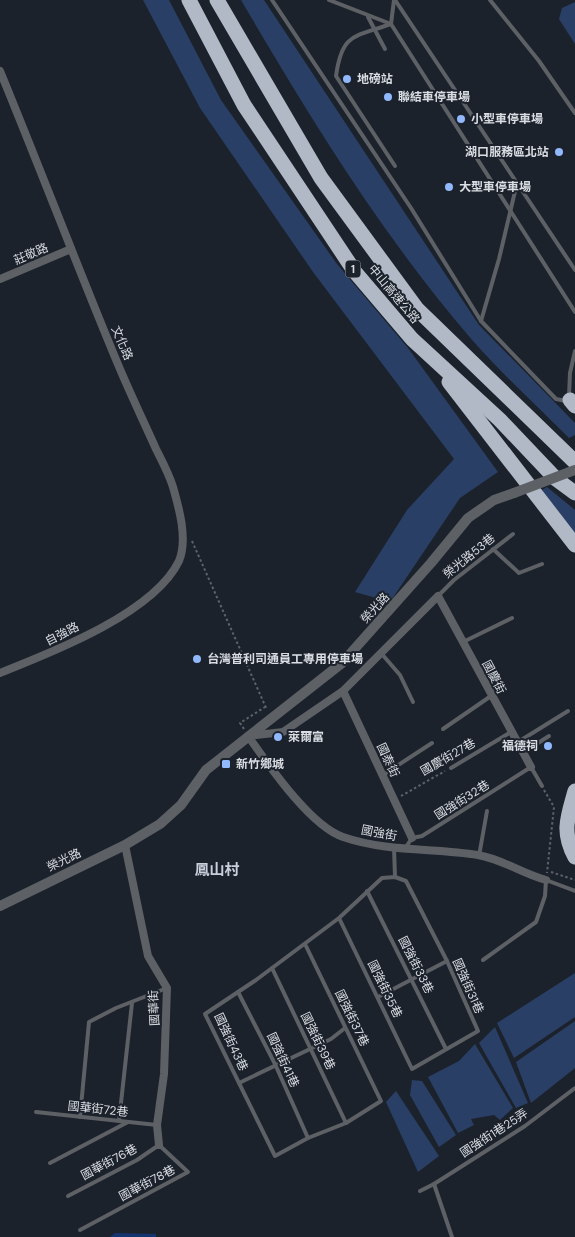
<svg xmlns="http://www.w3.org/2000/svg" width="575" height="1237" font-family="'DM Sans','Noto Sans TC',sans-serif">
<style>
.green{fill:#293f65}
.water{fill:#143470}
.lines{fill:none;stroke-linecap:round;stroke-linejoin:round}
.path{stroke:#5d626a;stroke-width:2;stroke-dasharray:2.5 2.5;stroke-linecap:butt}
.service{stroke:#5d6065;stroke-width:4}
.minor{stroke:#5d6065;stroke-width:8}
.tertiary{stroke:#5d6065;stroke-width:10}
.motorway{stroke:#b1b9c6;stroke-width:15}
.tertiary-bridge{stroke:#5d6065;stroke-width:10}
.poi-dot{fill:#91b8fd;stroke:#1c222b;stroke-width:2}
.labels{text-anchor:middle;stroke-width:4;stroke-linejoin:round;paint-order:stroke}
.shield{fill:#1c222b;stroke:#a1a6ac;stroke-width:1}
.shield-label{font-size:11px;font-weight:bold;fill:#dadee4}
.poi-label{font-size:12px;font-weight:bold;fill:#dadee4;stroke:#1c222b;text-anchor:start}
.street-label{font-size:12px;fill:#dadee4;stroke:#1c222b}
.quarter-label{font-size:15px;font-weight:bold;fill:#c9d0dd;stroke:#1c222b}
</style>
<rect width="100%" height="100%" fill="#1c222b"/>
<g class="green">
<path d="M 143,0 L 169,0 L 221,100 L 337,264 L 408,348 L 498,472 L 460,498 L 390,602 L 355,592 L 407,510 L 454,459 L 313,272 L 200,108 Z"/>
<path d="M 241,0 L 264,0 L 479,325 L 575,423 L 575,435 L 569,438 C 537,406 503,375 473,341 C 383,237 310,118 241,0 Z"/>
<path d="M 575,2 L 575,44 L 559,19 L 562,8 Z"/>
<path d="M 547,487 L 575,510 L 575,533 L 540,491 Z"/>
<path d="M 575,973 L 575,1017 L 514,1058 L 497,1023 Z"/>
<path d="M 575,1021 L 575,1068 L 531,1103 L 516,1062 Z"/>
<path d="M 495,1027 L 528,1103 L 516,1108 L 479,1043 Z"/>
<path d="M 475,1044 L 513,1108 L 500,1120 L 494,1115 L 471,1119 L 474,1125 L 458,1133 L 428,1077 L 459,1061 Z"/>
<path d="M 412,1080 L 422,1081 L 456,1135 L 439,1147 L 410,1095 Z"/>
<path d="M 396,1091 L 439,1156 L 418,1172 L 386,1102 Z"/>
</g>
<path class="water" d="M 115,1233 L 156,1234 L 156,1237 L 110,1237 Z"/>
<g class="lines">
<g class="path">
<path d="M 192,541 L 267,710"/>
<path d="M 244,729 L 240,723 L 265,707"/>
<path d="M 544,790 L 554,807 L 547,873"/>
<path d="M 401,796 L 445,771"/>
<path d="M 551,872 L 575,880"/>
</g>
<g class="service">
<path d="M 272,0 L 411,208 L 481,321 L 556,399 L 566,401"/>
<path d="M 329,0 L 391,24"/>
<path d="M 394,0 L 391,24 L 575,312"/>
<path d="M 395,0 L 575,270"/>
<path d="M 490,0 L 539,61 L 575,113"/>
<path d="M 368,17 L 385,49"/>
<path d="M 391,24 C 354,37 342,33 336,76 L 395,166"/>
<path d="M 481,321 L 499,259 L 517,183"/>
<path d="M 569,396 L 570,373 L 575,351"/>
<path d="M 493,549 L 519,573 L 542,564"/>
<path d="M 438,596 L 454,580 L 513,534"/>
<path d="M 463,642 L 512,618"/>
<path d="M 381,653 L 400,675 L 413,702"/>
<path d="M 443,729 L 491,696"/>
<path d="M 518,742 L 568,711"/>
<path d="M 524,752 L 549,736"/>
<path d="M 451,768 L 511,732"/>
<path d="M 383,775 L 432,743"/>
<path d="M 406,847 L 412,838 L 422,836 L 531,767 L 542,786"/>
<path d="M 394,848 L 395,877"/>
<path d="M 479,856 L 487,811"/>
<path d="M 367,891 L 446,1049"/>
<path d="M 305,944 L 381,1101 L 346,1123 L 308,1138 L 275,1156 L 205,1014 L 256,980 L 339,918 L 382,878 L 395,877 L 406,881 L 447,961 L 478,1031 L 412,1069 L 339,918"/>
<path d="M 483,960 L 536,922 L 545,896 L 546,880 L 575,891"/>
<path d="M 272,968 L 346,1123"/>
<path d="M 238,992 L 275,1064 L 308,1138"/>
<path d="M 378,997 L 447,961"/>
<path d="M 239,1083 L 331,1039 L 345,1028"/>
<path d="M 36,1112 L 157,1125"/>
<path d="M 80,1117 L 89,1022 L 116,1008 L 167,988"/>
<path d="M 119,1121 L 132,1003"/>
<path d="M 50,1163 L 128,1122"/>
<path d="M 434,1184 L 452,1237"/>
<path d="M 420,1191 L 434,1184 L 525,1126 L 575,1088"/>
<path d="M 68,1196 L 137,1160 L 159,1145 L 188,1172 L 80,1230"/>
</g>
<g class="minor">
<path d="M 0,71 C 40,168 77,266 117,362 C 129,391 143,420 156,449 C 162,461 169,474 173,487 C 179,508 188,539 179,561 C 154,613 53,652 0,673"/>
<path d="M 0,279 L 71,249"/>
<path d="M 343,691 L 412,838"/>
<path d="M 531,767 L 438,596 L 343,691 L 283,732 L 248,736 C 268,764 310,826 343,837 C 387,852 433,848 478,855 C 502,859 523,874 546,880"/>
<path d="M 125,845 L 148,956 L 167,988 L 164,1074 L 157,1125 L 159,1145"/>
</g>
<path class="tertiary" d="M 0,906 L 125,845 L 160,824 L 181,805 L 206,770 L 342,663 L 431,563 L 468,518 L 494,500 L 514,493"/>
<g class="motorway">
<path d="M 189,0 L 244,105 L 355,272 L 412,339 L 500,420 L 556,479 L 575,493"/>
<path d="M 217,0 L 321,178 L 417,309 L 575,462"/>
<path d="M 449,382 L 575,545"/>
<path d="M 570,400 L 575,406"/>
<path d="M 575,791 C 568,816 561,832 575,857"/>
</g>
<path class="tertiary-bridge" d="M 514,493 L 575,470"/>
</g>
<g class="poi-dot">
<circle cx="347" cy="79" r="5"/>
<circle cx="388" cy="97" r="5"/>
<circle cx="461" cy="119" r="5"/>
<circle cx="559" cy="152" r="5"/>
<circle cx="449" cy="187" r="5"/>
<circle cx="197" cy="659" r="5"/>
<circle cx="278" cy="737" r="5"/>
<circle cx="548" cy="746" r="5"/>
<rect x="221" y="759" width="10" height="10" rx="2.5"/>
</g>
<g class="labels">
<rect class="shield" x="345.5" y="260.5" width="15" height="17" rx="4"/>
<g class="shield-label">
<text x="353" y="273">1</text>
</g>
<g class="poi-label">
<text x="357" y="83">地磅站</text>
<text x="398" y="101">聯結車停車場</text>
<text x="471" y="123">小型車停車場</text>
<text x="549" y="156" text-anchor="end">湖口服務區北站</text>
<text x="459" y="191">大型車停車場</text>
<text x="207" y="663">台灣普利司通員工專用停車場</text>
<text x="288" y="741">萊爾富</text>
<text x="538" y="750" text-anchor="end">福德祠</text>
<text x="236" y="768">新竹鄉城</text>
</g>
<g class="street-label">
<text transform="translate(31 254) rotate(-23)" y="4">莊敬路</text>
<text transform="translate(394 294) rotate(50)" y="4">中山高速公路</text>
<text transform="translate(122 343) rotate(67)" y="4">文化路</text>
<text transform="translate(469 556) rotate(-39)" y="4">榮光路53巷</text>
<text transform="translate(375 608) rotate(-48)" y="4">榮光路</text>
<text transform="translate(62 634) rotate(-27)" y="4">自強路</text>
<text transform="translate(494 677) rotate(62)" y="4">國慶街</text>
<text transform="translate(448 757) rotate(-30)" y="4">國慶街27巷</text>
<text transform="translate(388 760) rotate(65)" y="4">國泰街</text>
<text transform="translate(462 800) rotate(-32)" y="4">國強街32巷</text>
<text transform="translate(379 833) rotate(11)" y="4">國強街</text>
<text transform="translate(64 860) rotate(-26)" y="4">榮光路</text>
<text transform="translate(416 965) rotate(63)" y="4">國強街33巷</text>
<text transform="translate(468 986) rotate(66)" y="4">國強街31巷</text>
<text transform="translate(385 989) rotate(64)" y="4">國強街35巷</text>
<text transform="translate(154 1008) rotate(-93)" y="4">國華街</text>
<text transform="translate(352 1018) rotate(64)" y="4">國強街37巷</text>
<text transform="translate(318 1041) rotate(64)" y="4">國強街39巷</text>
<text transform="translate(231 1042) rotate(65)" y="4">國強街43巷</text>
<text transform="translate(283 1060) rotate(65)" y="4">國強街41巷</text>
<text transform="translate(98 1109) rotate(6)" y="4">國華街72巷</text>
<text transform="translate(494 1133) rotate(-33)" y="4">國強街1巷25弄</text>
<text transform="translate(109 1162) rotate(-28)" y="4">國華街76巷</text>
<text transform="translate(147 1183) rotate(-28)" y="4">國華街78巷</text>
</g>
<g class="quarter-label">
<text x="217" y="875">鳳山村</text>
</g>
</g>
</svg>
